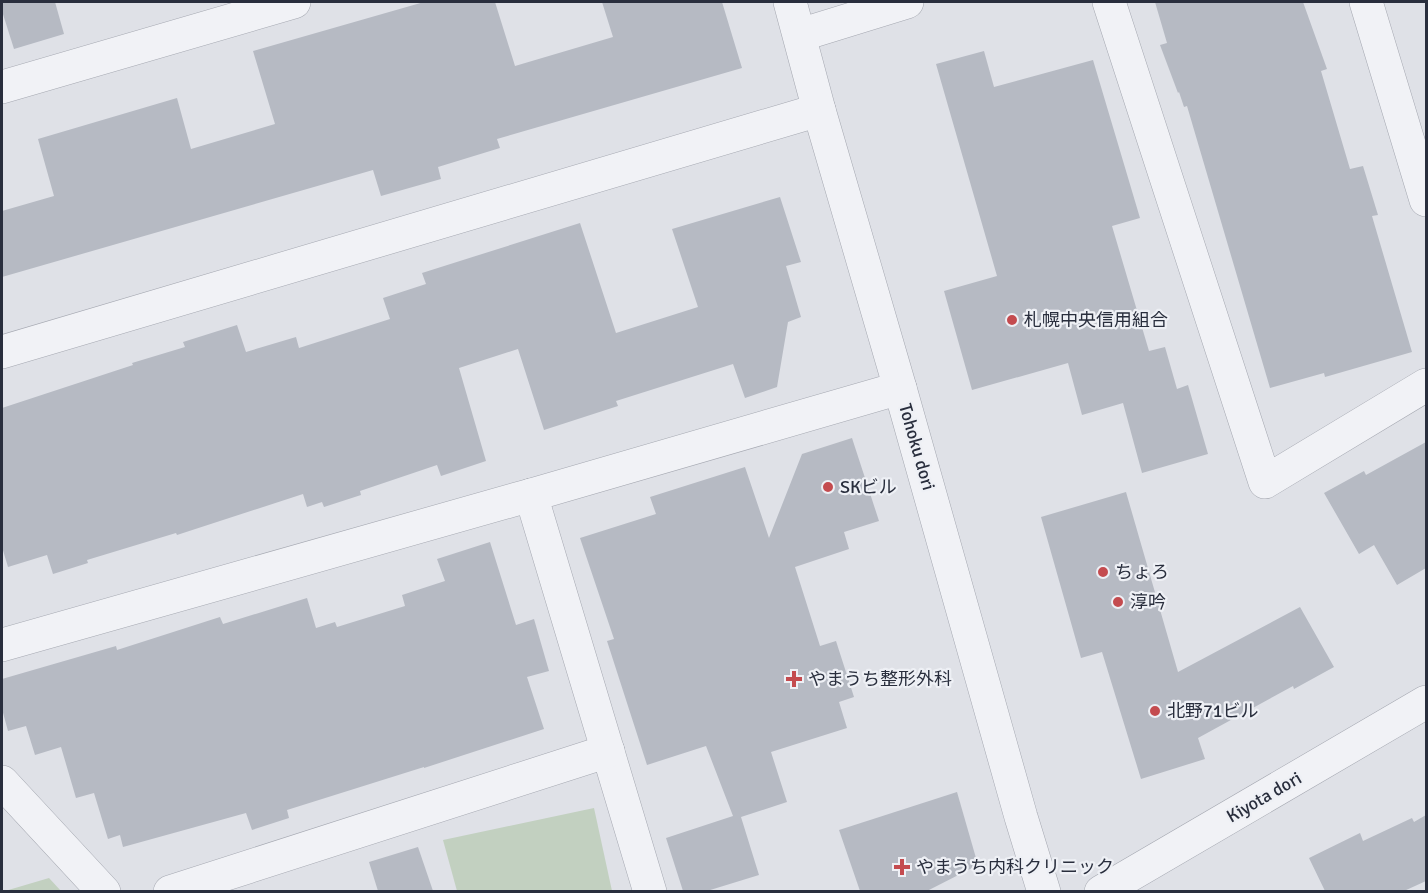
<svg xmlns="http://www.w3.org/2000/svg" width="1428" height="893" font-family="Signika,'Noto Sans JP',sans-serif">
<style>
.green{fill:#c2d0c0}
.building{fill:#b6bac3}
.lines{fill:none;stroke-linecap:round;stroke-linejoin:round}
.minor-casing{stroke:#a5a8b1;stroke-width:34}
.minor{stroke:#f1f2f6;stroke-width:33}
.poi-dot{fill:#c44b4f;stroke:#eef0f5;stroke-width:2}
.labels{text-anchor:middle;stroke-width:4.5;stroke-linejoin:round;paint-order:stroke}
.poi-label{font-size:18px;fill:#292e3d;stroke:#eef0f5;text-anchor:start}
.street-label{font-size:18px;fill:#292e3d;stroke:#eef0f5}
</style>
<rect width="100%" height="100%" fill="#dfe1e7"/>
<g class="green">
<path d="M 594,808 L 612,891 L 457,891 L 443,840 Z"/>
<path d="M 49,878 L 61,891 L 5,891 Z"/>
</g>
<g class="building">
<path d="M 2,2 L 55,2 L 64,34 L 14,49 L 2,11 Z"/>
<path d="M 424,2 L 495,2 L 515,66 L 613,37 L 602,2 L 722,2 L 742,68 L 497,139 L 500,148 L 438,167 L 441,179 L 381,196 L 373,170 L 2,277 L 2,211 L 54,196 L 38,139 L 177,98 L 191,149 L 275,124 L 253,51 Z"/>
<path d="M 1155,2 L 1303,2 L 1327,69 L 1321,71 L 1350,169 L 1363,166 L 1378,215 L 1372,216 L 1412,352 L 1325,377 L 1324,373 L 1270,388 L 1187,106 L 1184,107 L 1179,92 L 1178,93 L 1160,45 L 1167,43 Z"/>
<path d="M 984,51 L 994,87 L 1093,60 L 1140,218 L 1112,226 L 1149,351 L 1165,347 L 1177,389 L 1188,385 L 1208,454 L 1142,473 L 1123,403 L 1082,415 L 1068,363 L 972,390 L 944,291 L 997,276 L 936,64 Z"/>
<path d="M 780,197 L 801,262 L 786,266 L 801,317 L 788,322 L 777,387 L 745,398 L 733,364 L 616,401 L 618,406 L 544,430 L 518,349 L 459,368 L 486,461 L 441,476 L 437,465 L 360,491 L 361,495 L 324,507 L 322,502 L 307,507 L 303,494 L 177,535 L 176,533 L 87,560 L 88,563 L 53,574 L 47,555 L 8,567 L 2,547 L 2,408 L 133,365 L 132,363 L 185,347 L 183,342 L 237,325 L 246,352 L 296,337 L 299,348 L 390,319 L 383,298 L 426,284 L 422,273 L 580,223 L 616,333 L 698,307 L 672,229 Z"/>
<path d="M 852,438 L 879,521 L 844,532 L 849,549 L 795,567 L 820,646 L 836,641 L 854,697 L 839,702 L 847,728 L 771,752 L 787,802 L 741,817 L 759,875 L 707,891 L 683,891 L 666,838 L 733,816 L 706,746 L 647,765 L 607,641 L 614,639 L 580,538 L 656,514 L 650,497 L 745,467 L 769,538 L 802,454 Z"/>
<path d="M 1426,442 L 1426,568 L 1397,585 L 1374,545 L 1359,554 L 1324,493 L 1364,471 L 1366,475 Z"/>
<path d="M 1126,492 L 1178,672 L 1300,607 L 1334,667 L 1294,689 L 1293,686 L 1198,738 L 1205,759 L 1141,779 L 1102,652 L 1081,658 L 1041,517 Z"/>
<path d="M 490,542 L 516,625 L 534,619 L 549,671 L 527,677 L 544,729 L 424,768 L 424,767 L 287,810 L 289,818 L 252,830 L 246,813 L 123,847 L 120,835 L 108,839 L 94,793 L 76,798 L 61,747 L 35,755 L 26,726 L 8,731 L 2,709 L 2,679 L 116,646 L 117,650 L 220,617 L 223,624 L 307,598 L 316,628 L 335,622 L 337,627 L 405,606 L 402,595 L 445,581 L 437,559 Z"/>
<path d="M 957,792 L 978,865 L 927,891 L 860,891 L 839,830 Z"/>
<path d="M 1426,815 L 1426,881 L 1404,891 L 1325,891 L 1309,858 L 1360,833 L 1363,841 L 1412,818 L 1414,822 Z"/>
<path d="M 418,847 L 433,891 L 378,891 L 369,862 Z"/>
</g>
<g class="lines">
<g class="minor-casing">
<g id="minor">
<path d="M 790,2 L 819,110 L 900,388 L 1021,817 L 1044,892"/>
<path d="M 1109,2 L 1265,482 L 1426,385"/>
<path d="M 1366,2 L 1426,200"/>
<path d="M 800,35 L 907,2"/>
<path d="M 2,87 L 294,2"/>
<path d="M 2,352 L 819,110"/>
<path d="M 531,495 L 650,892"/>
<path d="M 2,645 L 531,495 L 900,388"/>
<path d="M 2,782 L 104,892"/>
<path d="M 170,892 L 608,751"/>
<path d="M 1101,892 L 1426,702"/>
</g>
</g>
<use href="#minor" class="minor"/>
</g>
<g class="poi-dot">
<circle cx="1012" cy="320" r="6"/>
<circle cx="828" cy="487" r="6"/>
<circle cx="1103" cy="572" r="6"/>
<circle cx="1118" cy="602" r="6"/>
<path d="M791 670h6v6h6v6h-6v6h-6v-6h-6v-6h6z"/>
<circle cx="1155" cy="711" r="6"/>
<path d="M899 858h6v6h6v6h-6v6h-6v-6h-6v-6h6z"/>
</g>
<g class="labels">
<g class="poi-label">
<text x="1024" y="326">札幌中央信用組合</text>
<text x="840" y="493">SKビル</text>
<text x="1115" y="578">ちょろ</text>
<text x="1130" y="608">淳吟</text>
<text x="808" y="685">やまうち整形外科</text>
<text x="1167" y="717">北野71ビル</text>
<text x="916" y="873">やまうち内科クリニック</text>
</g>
<g class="street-label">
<text transform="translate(917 447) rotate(74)" y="6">Tohoku dori</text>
<text transform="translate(1264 797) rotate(-30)" y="6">Kiyota dori</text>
</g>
</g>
<rect width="1428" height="893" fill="none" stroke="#292e3d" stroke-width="6"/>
</svg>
